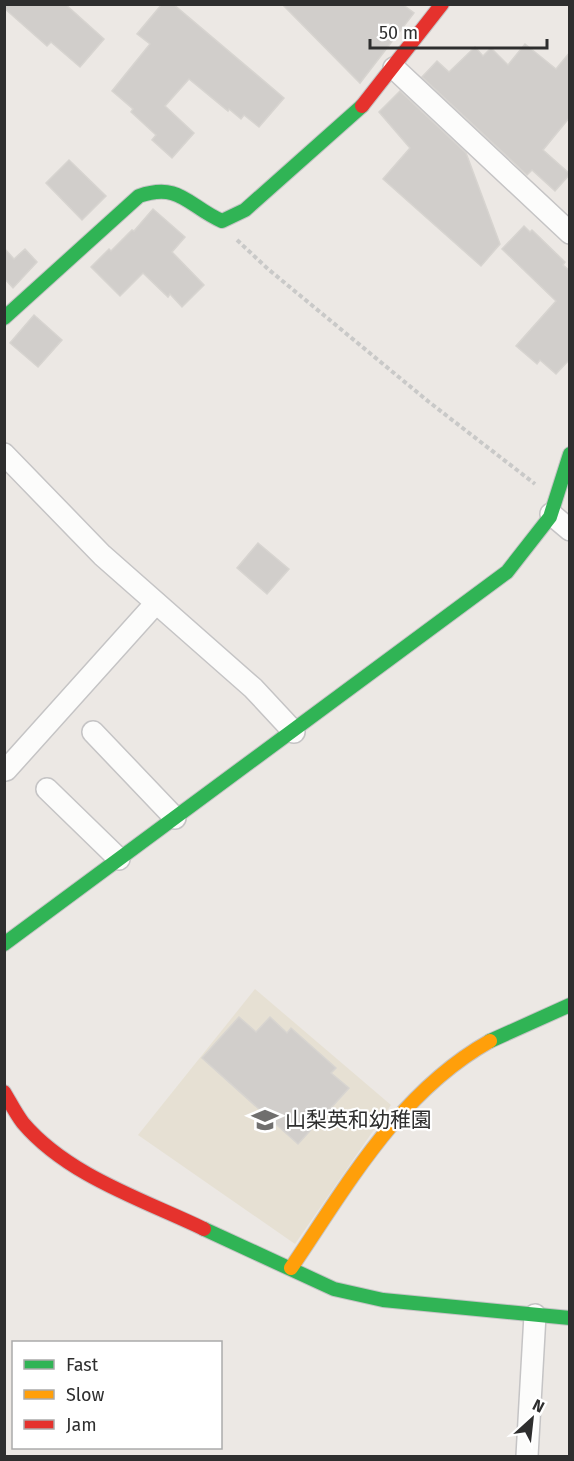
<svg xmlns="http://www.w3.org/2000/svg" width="574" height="1461" font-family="'Fira Sans','Noto Sans JP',sans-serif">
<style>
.education{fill:#e6e0d3}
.building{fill:#d1cecb;stroke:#d7d4d0;stroke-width:1.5}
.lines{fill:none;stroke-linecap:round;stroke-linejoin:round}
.street-casing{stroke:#c5c4c5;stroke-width:24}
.fast-casing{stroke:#c5c4c5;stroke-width:16}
.slow-casing{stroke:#c5c4c5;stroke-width:16}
.jam-casing{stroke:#c5c4c5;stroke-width:16}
.path{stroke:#c9c9c8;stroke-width:4;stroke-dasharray:4.5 3;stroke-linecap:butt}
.street{stroke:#fcfcfb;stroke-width:21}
.fast{stroke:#30b455;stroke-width:14}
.slow{stroke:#ff9f0a;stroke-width:14}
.jam{stroke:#e5322d;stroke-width:14}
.labels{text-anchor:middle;stroke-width:4.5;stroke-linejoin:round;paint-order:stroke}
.poi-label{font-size:21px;fill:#2e2e2e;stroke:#fff;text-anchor:start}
</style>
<rect width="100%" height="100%" fill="#ece8e4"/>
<path class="education" d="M 255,989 L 391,1105 L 295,1244 L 138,1135 Z"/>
<g class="building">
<path d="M 4,4 L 65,4 L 104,39 L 80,67 L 51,42 L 47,46 L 4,8 Z"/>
<path d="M 162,4 L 173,4 L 284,98 L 259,127 L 244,115 L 241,119 L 229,109 L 228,111 L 189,79 L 165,106 L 194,133 L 172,158 L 152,140 L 156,135 L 131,112 L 133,109 L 112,91 L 150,44 L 137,34 Z"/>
<path d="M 282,4 L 402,4 L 414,13 L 360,83 Z"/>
<path d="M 525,44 L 556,69 L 570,52 L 570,117 L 543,150 L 570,174 L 555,191 L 532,170 L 527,175 L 422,77 L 437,61 L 449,72 L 475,47 L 483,56 L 491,48 L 508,65 Z"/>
<path d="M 400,91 L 466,153 L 500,244 L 481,266 L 383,179 L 410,148 L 379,112 Z"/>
<path d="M 69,160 L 106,196 L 82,220 L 46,183 Z"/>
<path d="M 153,209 L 185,237 L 172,252 L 204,285 L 182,307 L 170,294 L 168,297 L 143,273 L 120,296 L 91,267 L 109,249 L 111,251 L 132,230 L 134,231 Z"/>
<path d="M 524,226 L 530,232 L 532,230 L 565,262 L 563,265 L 570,271 L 570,359 L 556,374 L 540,360 L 537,364 L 516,346 L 556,301 L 502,249 Z"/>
<path d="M 4,248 L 14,259 L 25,249 L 37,262 L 13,288 L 4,278 Z"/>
<path d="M 34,315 L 62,340 L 38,367 L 10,343 Z"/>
<path d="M 258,543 L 289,569 L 267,594 L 237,568 Z"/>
<path d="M 239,1017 L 256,1032 L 270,1017 L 287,1033 L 291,1028 L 336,1068 L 331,1073 L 349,1088 L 298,1144 L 202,1058 Z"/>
</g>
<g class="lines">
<g class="street-casing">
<g id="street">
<path d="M 394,68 L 570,233"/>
<path d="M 4,454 L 102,555 L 253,688 L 294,732"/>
<path d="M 551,514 L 570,530"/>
<path d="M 93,732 L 175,818"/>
<path d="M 6,770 L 156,603"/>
<path d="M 47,789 L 119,859"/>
<path d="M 527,1456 L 535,1315"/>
</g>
</g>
<g class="fast-casing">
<g id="fast">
<path d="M 4,318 L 139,196 C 180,182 188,206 222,221 L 245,210 L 362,106"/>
<path d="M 4,944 L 507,572 L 550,517 L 570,454"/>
<path d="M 490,1041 L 570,1005"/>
<path d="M 204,1229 L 334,1289 L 383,1300 L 570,1318"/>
</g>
</g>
<g class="slow-casing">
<path id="slow" d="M 291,1268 C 348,1184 399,1092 490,1041"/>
</g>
<g class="jam-casing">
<g id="jam">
<path d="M 362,106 L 442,4"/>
<path d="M 4,1092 C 10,1102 16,1114 23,1123 C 68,1176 144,1200 204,1229"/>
</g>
</g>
<path class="path" d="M 237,240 L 268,269 L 429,402 L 535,484"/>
<use href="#street" class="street"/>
<use href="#fast" class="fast"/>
<use href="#slow" class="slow"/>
<use href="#jam" class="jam"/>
</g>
<defs>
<g id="school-bare" transform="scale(2.07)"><path d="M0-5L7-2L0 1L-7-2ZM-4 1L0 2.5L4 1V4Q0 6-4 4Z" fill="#706f6e" stroke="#fff" stroke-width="2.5" paint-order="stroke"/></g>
</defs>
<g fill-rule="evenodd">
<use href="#school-bare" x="265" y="1120"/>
</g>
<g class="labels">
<g class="poi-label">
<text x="285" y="1127">山梨英和幼稚園</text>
</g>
</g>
<rect width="574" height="1461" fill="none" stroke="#2e2e2e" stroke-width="12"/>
<rect x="12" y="1341" width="210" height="108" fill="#ffffff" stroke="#ababab" stroke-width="1.5"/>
<rect x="24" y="1360" width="30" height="9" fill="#30b455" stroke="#ababab" stroke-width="1.5"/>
<text x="66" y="1371" font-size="18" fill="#2e2e2e">Fast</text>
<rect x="24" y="1390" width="30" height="9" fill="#ff9f0a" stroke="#ababab" stroke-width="1.5"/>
<text x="66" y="1401" font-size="18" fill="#2e2e2e">Slow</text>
<rect x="24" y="1420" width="30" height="9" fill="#e5322d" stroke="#ababab" stroke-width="1.5"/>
<text x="66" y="1431" font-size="18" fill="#2e2e2e">Jam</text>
<g transform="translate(532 1419) rotate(27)" stroke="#ffffff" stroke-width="4.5" paint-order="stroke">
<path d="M0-4.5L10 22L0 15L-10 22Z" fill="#2e2e2e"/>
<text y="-9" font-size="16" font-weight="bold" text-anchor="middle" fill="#2e2e2e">N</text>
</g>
<path d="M370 39v9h177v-9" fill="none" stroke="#2e2e2e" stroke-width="3"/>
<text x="379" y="39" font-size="18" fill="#2e2e2e" stroke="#ffffff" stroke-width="4.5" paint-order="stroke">50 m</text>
</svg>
